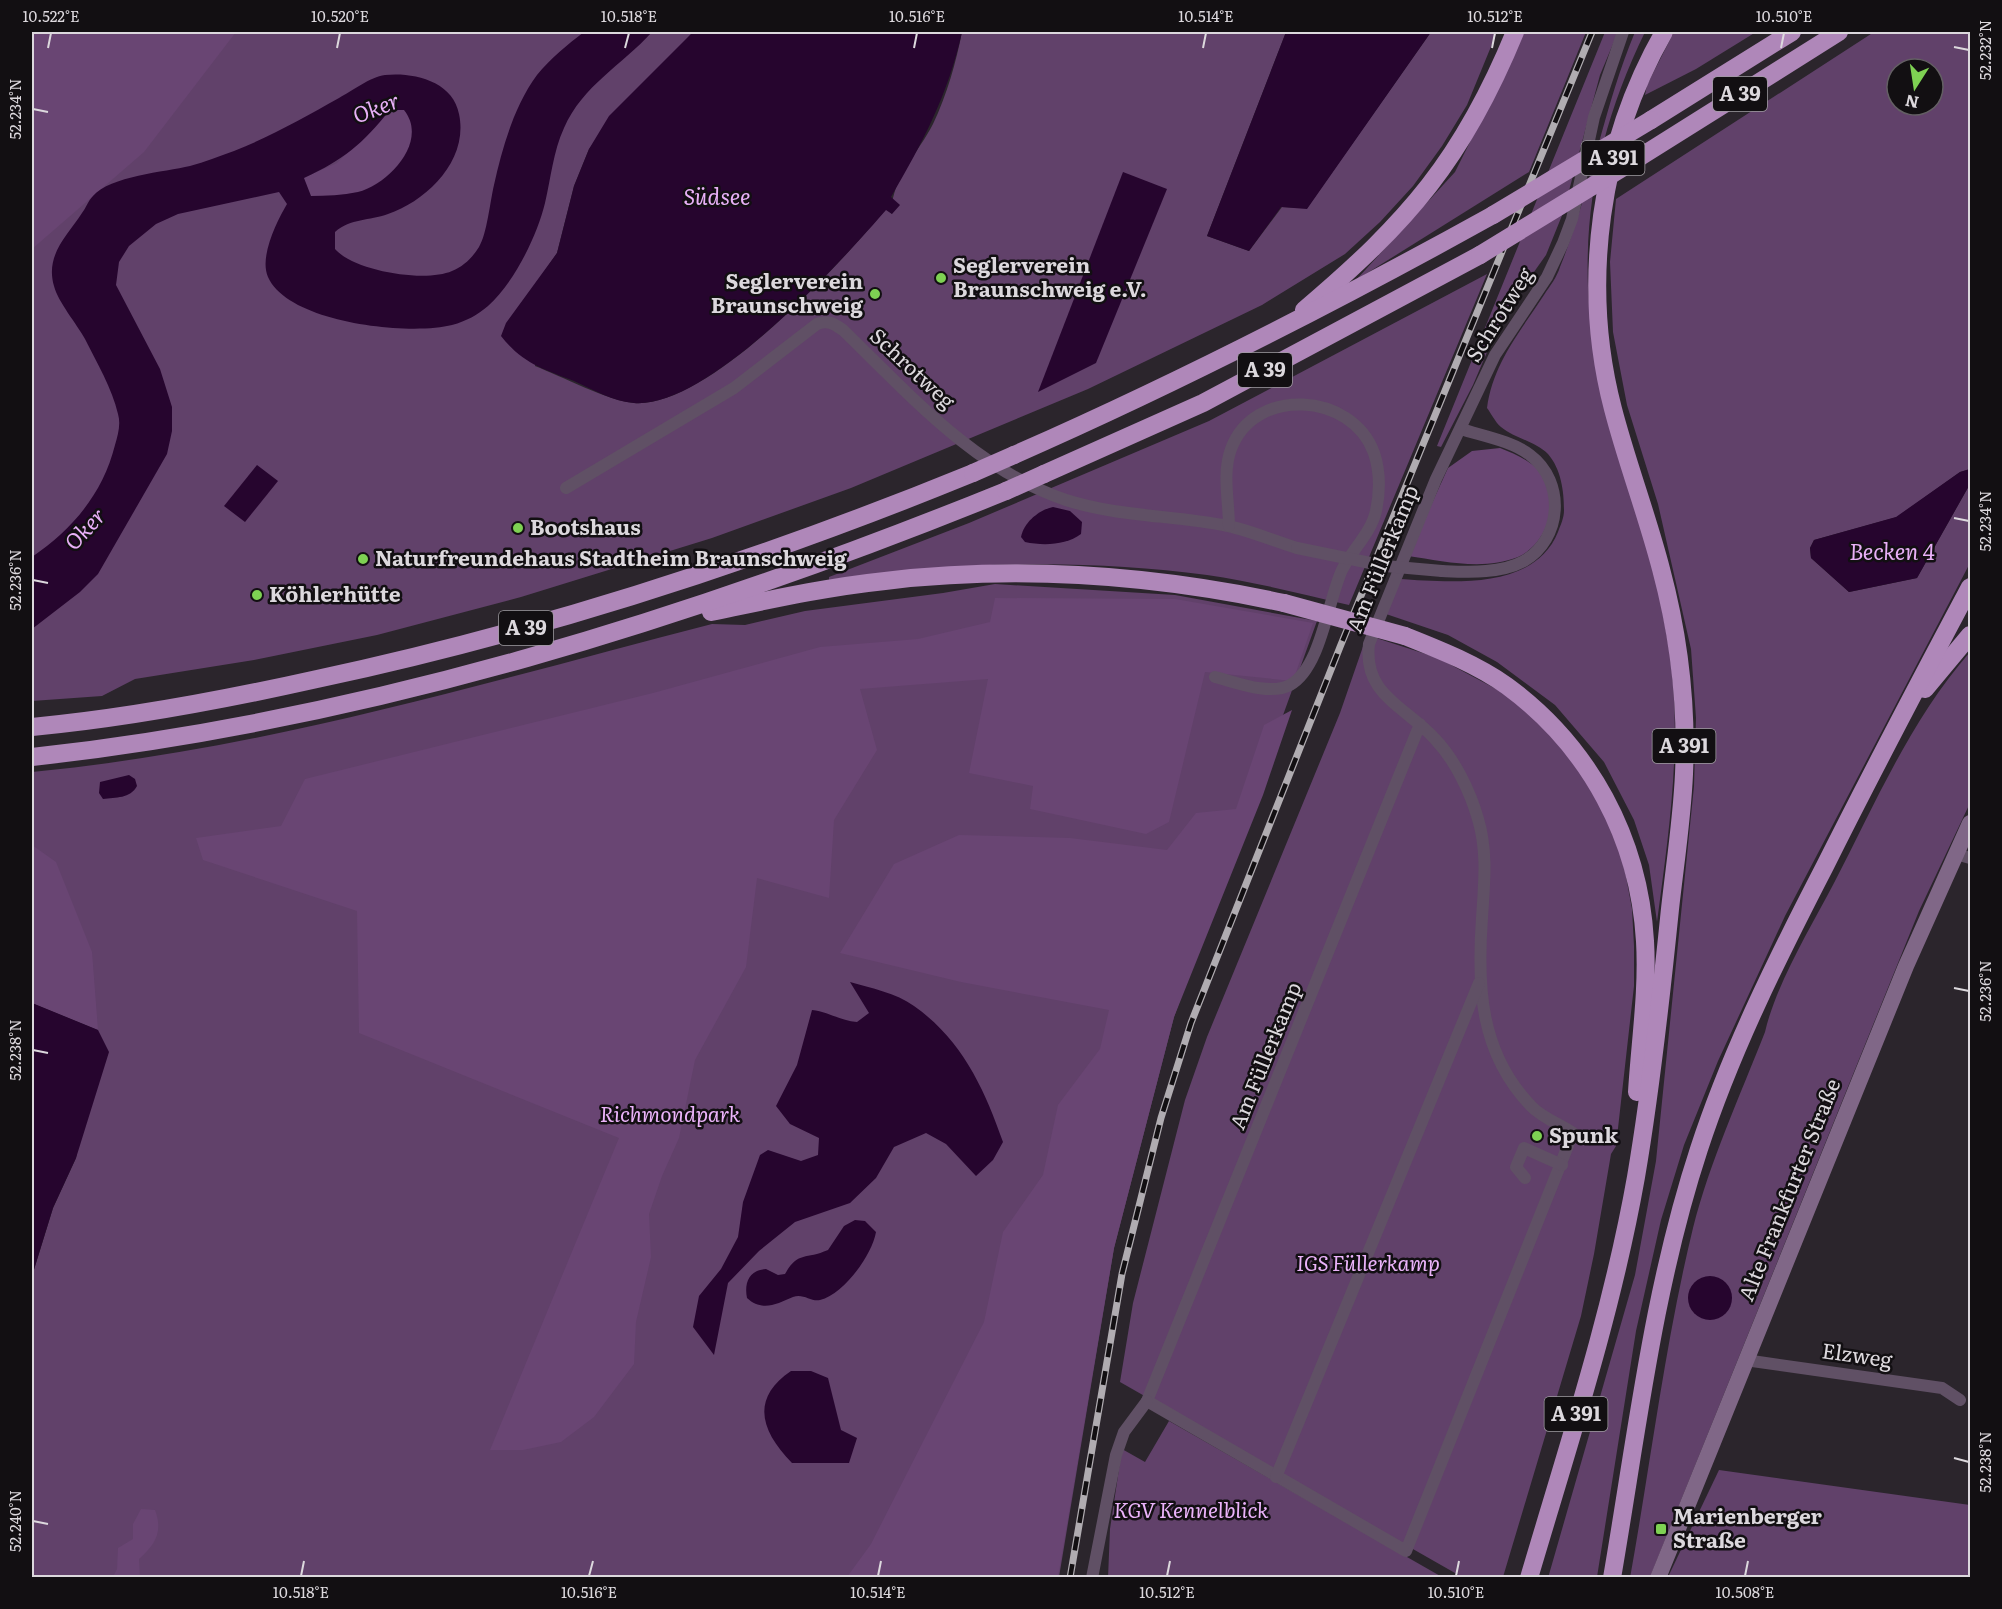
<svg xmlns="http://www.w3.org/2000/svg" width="2002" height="1609" font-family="Literata,serif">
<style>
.green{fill:#61416a;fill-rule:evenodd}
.forest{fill:#694573}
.water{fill:#26052e;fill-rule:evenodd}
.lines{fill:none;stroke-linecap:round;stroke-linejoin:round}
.street{stroke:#605065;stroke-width:12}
.secondary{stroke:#806787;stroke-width:16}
.highway{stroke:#af87b9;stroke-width:18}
.rail-casing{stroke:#b0acb1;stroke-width:7}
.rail{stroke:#120f12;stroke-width:4.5;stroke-dasharray:14;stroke-linecap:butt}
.street-bridge{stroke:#605065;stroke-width:12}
.highway-bridge{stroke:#af87b9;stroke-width:18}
.ticks{fill:none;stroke:#dcd8dd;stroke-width:2}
.poi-dot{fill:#7ed153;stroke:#120f12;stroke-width:2}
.labels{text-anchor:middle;stroke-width:5;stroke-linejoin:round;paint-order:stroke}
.shield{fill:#120f12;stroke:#9f9ca0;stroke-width:1.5}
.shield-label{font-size:20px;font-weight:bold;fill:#dcd8dd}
.poi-label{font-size:21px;font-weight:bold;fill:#dcd8dd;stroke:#120f12;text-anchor:start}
.street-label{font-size:21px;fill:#dcd8dd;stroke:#120f12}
.park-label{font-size:21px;font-style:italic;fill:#ebb3fa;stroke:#120f12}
.water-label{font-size:22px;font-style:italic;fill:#e8b0f7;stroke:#120f12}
.neatline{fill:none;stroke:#dcd8dd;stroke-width:2}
.ticks-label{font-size:15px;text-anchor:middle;fill:#dcd8dd}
</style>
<rect width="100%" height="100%" fill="#2b252c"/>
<g class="green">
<path d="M 32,32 L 693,32 L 589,149 L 574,186 L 557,253 L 542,275 L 535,366 C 561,376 608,401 634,403 C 708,409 841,263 886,209 L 892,214 C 889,182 919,152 933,124 C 947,95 956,62 962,32 L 1286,32 L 1207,236 L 1249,251 L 1282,207 L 1307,208 L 1431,32 L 1497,32 L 1467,105 L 1442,146 L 1413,186 L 1380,222 L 1345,254 L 1262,305 L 1088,389 L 851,488 L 712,538 L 521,597 L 377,635 L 254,660 L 135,679 L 102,696 L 32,701 Z"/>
<path d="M 1521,32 L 1586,32 L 1529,172 L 1356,280 L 1455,172 L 1501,80 Z"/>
<path d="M 1605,32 L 1618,32 L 1600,75 L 1563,213 L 1546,255 L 1502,317 L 1473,385 L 1441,447 L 1437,446 Z"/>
<path d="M 1635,32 L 1645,32 C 1602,121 1582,206 1589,306 C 1592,336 1604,369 1611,399 C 1631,482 1656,565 1669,649 C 1683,739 1669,832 1657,922 L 1649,865 L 1634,820 L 1604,762 L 1555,705 L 1497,662 L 1448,635 L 1386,614 L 1399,579 C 1451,582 1534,591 1558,532 C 1561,524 1564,518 1564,510 C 1564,491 1561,469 1548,454 C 1535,441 1514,438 1501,427 C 1495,422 1491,413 1487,408 C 1493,363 1520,332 1544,295 C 1550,286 1557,277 1560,267 C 1591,191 1603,108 1635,32 Z"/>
<path d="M 1674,32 L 1756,32 L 1696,69 L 1645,95 L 1647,85 Z"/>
<path d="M 1874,32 L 1970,32 L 1970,469 L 1960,472 L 1897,517 L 1814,540 L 1810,548 L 1811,558 L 1849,592 L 1917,578 L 1970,484 L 1970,563 L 1785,916 L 1718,1061 L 1684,1145 L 1661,1220 L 1636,1331 L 1597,1577 L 1548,1578 L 1635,1275 L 1656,1161 L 1694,786 L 1696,718 L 1691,649 L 1658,504 L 1627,405 L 1613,332 L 1610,262 L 1616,199 ZM 1897,69 L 1933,69 L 1933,105 L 1897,105 Z"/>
<path d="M 1487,274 L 1349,605 C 1302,594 1255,582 1207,575 C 1082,558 953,562 829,580 L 829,577 L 969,523 L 1209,421 Z"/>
<path d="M 995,584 L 1175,595 L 1317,621 L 1174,1017 L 1114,1248 L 1059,1577 L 32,1577 L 32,1276 L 53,1208 L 76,1158 L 98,1030 L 32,1003 L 32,772 C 264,750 487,682 712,624 L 745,625 L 805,611 L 943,593 Z"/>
<path d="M 1367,635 L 1438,658 L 1513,698 L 1543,724 L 1595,791 L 1615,836 L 1625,871 L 1632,909 L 1634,946 L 1634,986 L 1616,1146 L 1611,1154 L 1594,1254 L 1581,1316 L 1503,1577 L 1462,1577 L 1120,1382 L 1133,1303 L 1185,1100 L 1207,1037 L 1340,713 Z"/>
<path d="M 1970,652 L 1970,803 L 1919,911 L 1650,1577 L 1630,1578 C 1651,1461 1665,1343 1693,1228 C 1710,1161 1740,1096 1765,1032 C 1776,984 1811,927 1834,883 C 1875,804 1911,719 1970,652 Z"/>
<path d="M 1169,1421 L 1442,1577 L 1108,1578 L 1110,1529 L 1122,1449 L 1145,1462 Z"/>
<path d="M 1719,1470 L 1970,1505 L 1970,1577 L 1668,1577 Z"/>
</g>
<g class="forest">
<path d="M 32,32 L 236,32 L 144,152 L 32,249 Z"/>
<path d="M 390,110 L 404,110 C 429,141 389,184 358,192 C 343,196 327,196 311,196 L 303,178 L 337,163 Z"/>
<path d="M 1500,448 C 1517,455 1535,462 1545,479 C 1560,506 1545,545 1518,557 C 1483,571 1443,561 1408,556 L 1448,468 L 1472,451 Z"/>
<path d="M 995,598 L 1175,599 L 1313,623 L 1293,681 L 1205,672 L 1169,822 L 1146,834 L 1030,809 L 1033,786 L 969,773 L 988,679 L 860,689 L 877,750 L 834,820 L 829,898 L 757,878 L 746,967 L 695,1060 L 679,1138 L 662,1176 L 649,1214 L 651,1257 L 636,1322 L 634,1364 L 594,1417 L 561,1442 L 523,1450 L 490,1450 L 619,1138 L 359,1033 L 357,911 L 203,860 L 196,838 L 281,826 L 305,779 L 653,693 L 820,647 L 918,639 L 990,622 Z"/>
<path d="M 1292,710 L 1263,795 L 1174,1017 L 1114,1248 L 1058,1577 L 847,1577 L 871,1544 L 984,1322 L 1003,1232 L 1043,1175 L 1058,1105 L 1100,1049 L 1109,1010 L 961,982 L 840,953 L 894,864 L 959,835 L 1070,838 L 1167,850 L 1196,813 L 1236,809 L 1264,725 Z"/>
<path d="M 32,845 L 56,862 L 92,952 L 98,1030 L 32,1003 Z"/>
<path d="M 141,1509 L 155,1510 C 163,1531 156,1544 139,1559 L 140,1577 L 113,1577 L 117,1569 L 118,1548 L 133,1539 L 133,1524 Z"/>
</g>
<g class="water">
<path d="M 584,32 L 652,32 C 622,65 582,86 564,128 C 553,152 551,178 545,203 C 537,236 514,283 488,306 C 477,315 467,321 452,325 C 409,336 288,323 268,277 C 259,257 277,221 287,204 L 279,192 L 178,214 L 156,224 L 129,246 L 119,262 L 116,285 L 160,369 L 172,407 L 172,431 L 167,454 L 98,574 L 80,592 L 32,629 L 32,557 C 73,529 103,493 115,445 C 118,435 121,424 118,414 C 112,388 97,363 85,339 C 77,324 58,302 54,286 C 45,255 67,236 82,213 C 86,208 88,201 93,196 C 110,176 165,172 190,166 C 205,162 219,156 234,151 C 270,137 305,117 339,98 C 352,91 370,77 385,75 C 413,72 453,81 459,114 C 469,160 427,201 388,214 C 369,221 351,218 335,232 L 335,249 C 354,271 425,283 452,271 C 464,266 472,258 479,247 C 487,234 490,202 494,185 C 502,149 514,106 537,75 C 550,59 568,44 584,32 ZM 390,110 L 404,110 C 429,141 389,184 358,192 C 343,195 326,196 311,196 L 304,178 C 345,159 361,145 390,110 Z"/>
<path d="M 693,32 L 962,32 C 948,95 923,142 891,197 L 900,205 L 892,214 L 886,210 C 840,263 708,409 634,403 C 614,402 592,389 574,381 C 543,369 522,363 501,336 L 506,323 L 557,253 L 574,186 L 589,149 L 609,116 Z"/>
<path d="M 1286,32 L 1431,32 L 1307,209 L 1281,207 L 1249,251 L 1207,236 Z"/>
<path d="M 1123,172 L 1167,189 L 1096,363 L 1038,392 Z"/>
<path d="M 257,465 L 278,481 L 245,522 L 224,506 Z"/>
<path d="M 1970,469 L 1970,484 L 1917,578 L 1849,592 L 1811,558 L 1810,548 L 1814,540 L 1896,517 L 1960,472 Z"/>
<path d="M 1053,507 L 1070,511 L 1082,522 L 1081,534 C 1066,545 1044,546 1025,542 L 1021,537 C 1024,522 1039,510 1053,507 Z"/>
<path d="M 129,775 L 135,779 L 137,786 C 130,799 116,797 103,799 L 99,793 L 100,782 Z"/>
<path d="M 850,982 C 871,988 896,993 914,1006 C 962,1040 984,1088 1003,1142 L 993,1160 L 976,1176 L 946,1144 L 926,1133 L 894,1147 L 876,1178 L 850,1203 L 795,1222 L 759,1251 L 728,1283 L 714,1355 L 693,1327 L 699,1296 L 721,1269 L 738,1237 L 743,1202 L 760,1155 L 768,1150 L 801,1161 L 818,1155 L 819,1138 L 790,1124 L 776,1106 L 797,1065 L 812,1010 C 829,1012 841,1021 857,1022 L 869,1013 Z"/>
<path d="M 32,1003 L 98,1030 L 109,1052 L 76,1158 L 53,1208 L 32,1276 Z"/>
<path d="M 855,1220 L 865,1221 L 876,1232 C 872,1255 844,1294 820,1300 C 811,1302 803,1293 793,1297 C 777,1304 762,1312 747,1298 C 744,1283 749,1270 766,1269 L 778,1275 L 785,1274 C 798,1251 805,1260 828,1250 L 844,1226 Z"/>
<circle cx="1710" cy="1298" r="22"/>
<path d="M 791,1371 L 811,1371 L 828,1378 L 841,1430 L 857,1438 L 849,1463 L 792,1463 C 761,1431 750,1399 791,1371 Z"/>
</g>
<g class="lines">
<g class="street">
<path d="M 566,488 L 734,388 L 817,324 C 828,320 833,323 843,330 C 909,394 976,470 1066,500 C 1119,517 1174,515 1228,526 C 1251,531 1274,541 1297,548"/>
<path d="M 1442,571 C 1468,572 1500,574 1524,561 C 1562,539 1566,482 1530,455 C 1512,441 1483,436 1461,429"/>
<path d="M 1215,677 C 1235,682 1270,696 1290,685 C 1321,668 1328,600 1342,570 C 1352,550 1371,533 1376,511 C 1380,492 1380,471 1374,453 C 1352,392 1254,386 1231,449 C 1222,473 1229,502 1229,526"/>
<path d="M 1420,724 L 1147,1401 L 1406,1551 L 1573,1133 C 1560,1124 1542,1118 1531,1106 C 1480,1053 1477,987 1482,918 C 1484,885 1488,852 1478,819 C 1470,791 1455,760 1435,739 C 1405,706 1363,695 1369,644 L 1436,479 L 1495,355 L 1547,277 L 1563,243 L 1572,219 L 1594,117 L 1623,32"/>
<path d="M 1956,854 L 1970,858"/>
<path d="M 1525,1178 L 1516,1167 L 1524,1148 L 1562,1165"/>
<path d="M 1745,1360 L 1942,1388 L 1960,1400"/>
<path d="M 1276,1477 L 1479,983"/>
<path d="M 1092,1578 L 1116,1455 L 1124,1432 L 1147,1401"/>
</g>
<path class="secondary" d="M 1658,1578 L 1906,966 L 1970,823"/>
<g class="highway">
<path d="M 1651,120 L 1792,32"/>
<path d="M 1640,157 L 1839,32"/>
<path d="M 1304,310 C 1408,222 1463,159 1515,32"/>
<path d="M 1014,455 C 1178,383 1336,302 1493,215"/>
<path d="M 1044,474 L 1203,403 L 1480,255"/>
<path d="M 711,612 C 769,600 827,587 885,581 C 1019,565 1153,575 1284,603"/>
<path d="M 1405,636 C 1440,650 1476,664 1507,686 C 1590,747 1639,839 1645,941 C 1648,991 1640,1042 1637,1092"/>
<path d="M 1925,689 L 1970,635"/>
<path d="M 32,727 C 128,718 223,700 317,679 C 542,631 760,560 973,473"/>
<path d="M 32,757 C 368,720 693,618 1006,491"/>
<path d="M 1529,1578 C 1568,1446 1612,1313 1636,1177 C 1651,1089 1661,998 1670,909 C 1675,864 1682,819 1684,774 C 1687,706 1679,636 1661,569 C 1647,515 1627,463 1613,409 C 1580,283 1600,144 1664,32"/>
<path d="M 1612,1578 C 1637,1433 1653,1289 1699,1149 C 1731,1051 1778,957 1825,866 C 1872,772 1921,679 1970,587"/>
</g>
<g class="rail-casing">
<path id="rail" d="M 1070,1578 L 1122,1274 L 1161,1118 L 1191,1023 L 1340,647 L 1592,32"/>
</g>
<use href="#rail" class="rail"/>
<path class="street-bridge" d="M 1297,548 L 1385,566 L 1442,571"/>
<g class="highway-bridge">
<path d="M 1493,215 L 1651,120"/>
<path d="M 1480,255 L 1640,157"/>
<path d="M 973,473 L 1014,455"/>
<path d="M 1006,491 L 1044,474"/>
<path d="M 1284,603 L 1405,636"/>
</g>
</g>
<path class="ticks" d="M 1954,47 L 1969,50M 48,48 L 51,33M 337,48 L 340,33M 625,48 L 629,33M 914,48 L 917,33M 1203,48 L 1206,33M 1492,48 L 1495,33M 1781,48 L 1784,33M 33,109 L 48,112M 1954,518 L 1969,521M 33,580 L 48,583M 1954,988 L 1969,991M 33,1050 L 48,1053M 1954,1458 L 1969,1462M 33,1521 L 48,1524M 301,1576 L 304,1561M 589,1576 L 593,1561M 878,1576 L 881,1561M 1167,1576 L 1170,1561M 1456,1576 L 1459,1561M 1745,1576 L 1748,1561"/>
<g class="poi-dot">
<circle cx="941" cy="278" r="6"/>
<circle cx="875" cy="294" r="6"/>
<circle cx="518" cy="528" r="6"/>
<circle cx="363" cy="559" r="6"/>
<circle cx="257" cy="595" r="6"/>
<circle cx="1537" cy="1136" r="6"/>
<rect x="1655" y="1523" width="12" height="12" rx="3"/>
</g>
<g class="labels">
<g class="shield">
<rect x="1713" y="77" width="54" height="34" rx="4.5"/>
<rect x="1581.5" y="141" width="63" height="34" rx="4.5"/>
<rect x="1238" y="353" width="54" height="34" rx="4.5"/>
<rect x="499" y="611" width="54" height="34" rx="4.5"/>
<rect x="1652.5" y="729" width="63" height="34" rx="4.5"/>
<rect x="1544.5" y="1397" width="63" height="34" rx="4.5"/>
</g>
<g class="shield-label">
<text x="1740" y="101">A 39</text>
<text x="1613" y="165">A 391</text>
<text x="1265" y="377">A 39</text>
<text x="526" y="635">A 39</text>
<text x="1684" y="753">A 391</text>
<text x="1576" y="1421">A 391</text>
</g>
<g class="poi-label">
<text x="953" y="273">Seglerverein<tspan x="953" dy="24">Braunschweig e.V.</tspan></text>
<text x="863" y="289" text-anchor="end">Seglerverein<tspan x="863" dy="24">Braunschweig</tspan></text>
<text x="530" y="535">Bootshaus</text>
<text x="375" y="566">Naturfreundehaus Stadtheim Braunschweig</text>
<text x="269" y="602">Köhlerhütte</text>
<text x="1549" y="1143">Spunk</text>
<text x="1673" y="1524">Marienberger<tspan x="1673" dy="24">Straße</tspan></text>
</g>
<g class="street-label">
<text transform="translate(1500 315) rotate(-58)" y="7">Schrotweg</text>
<text transform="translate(912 369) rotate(43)" y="7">Schrotweg</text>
<text transform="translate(1383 559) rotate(-68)" y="7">Am Füllerkamp</text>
<text transform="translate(1266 1056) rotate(-68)" y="7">Am Füllerkamp</text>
<text transform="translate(1790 1190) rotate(-68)" y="7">Alte Frankfurter Straße</text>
<text transform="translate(1857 1356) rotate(8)" y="7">Elzweg</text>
</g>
<g class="park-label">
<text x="670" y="1122">Richmondpark</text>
<text x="1368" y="1271">IGS Füllerkamp</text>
<text x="1191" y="1518">KGV Kennelblick</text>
</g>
<g class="water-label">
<text transform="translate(376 108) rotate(-21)" y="8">Oker</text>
<text x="717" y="205">Südsee</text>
<text transform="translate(85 529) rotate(-47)" y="8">Oker</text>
<text x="1892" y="560">Becken 4</text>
</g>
</g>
<rect width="2002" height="1609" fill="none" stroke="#120f12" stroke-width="66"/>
<g transform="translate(1915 87) rotate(192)"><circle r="28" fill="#120f12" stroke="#635f63" stroke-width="1.5"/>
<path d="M0-4.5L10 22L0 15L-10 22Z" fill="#7ed153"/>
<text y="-9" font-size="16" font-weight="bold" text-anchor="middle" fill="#dcd8dd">N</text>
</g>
<rect x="33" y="33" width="1936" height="1543" class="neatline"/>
<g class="ticks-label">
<text x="51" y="22">10.522°E</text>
<text x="340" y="22">10.520°E</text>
<text x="629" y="22">10.518°E</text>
<text x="917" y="22">10.516°E</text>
<text x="1206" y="22">10.514°E</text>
<text x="1495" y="22">10.512°E</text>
<text x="1784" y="22">10.510°E</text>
<text transform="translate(1986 50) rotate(-90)" y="5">52.232°N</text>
<text transform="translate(16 109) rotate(-90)" y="5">52.234°N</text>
<text transform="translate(1986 521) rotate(-90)" y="5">52.234°N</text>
<text transform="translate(16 580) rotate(-90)" y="5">52.236°N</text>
<text transform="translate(1986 991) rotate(-90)" y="5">52.236°N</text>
<text transform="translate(16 1050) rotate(-90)" y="5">52.238°N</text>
<text transform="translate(1986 1462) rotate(-90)" y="5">52.238°N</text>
<text transform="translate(16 1521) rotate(-90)" y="5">52.240°N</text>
<text x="301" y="1598">10.518°E</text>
<text x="589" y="1598">10.516°E</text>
<text x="878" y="1598">10.514°E</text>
<text x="1167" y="1598">10.512°E</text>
<text x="1456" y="1598">10.510°E</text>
<text x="1745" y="1598">10.508°E</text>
</g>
</svg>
